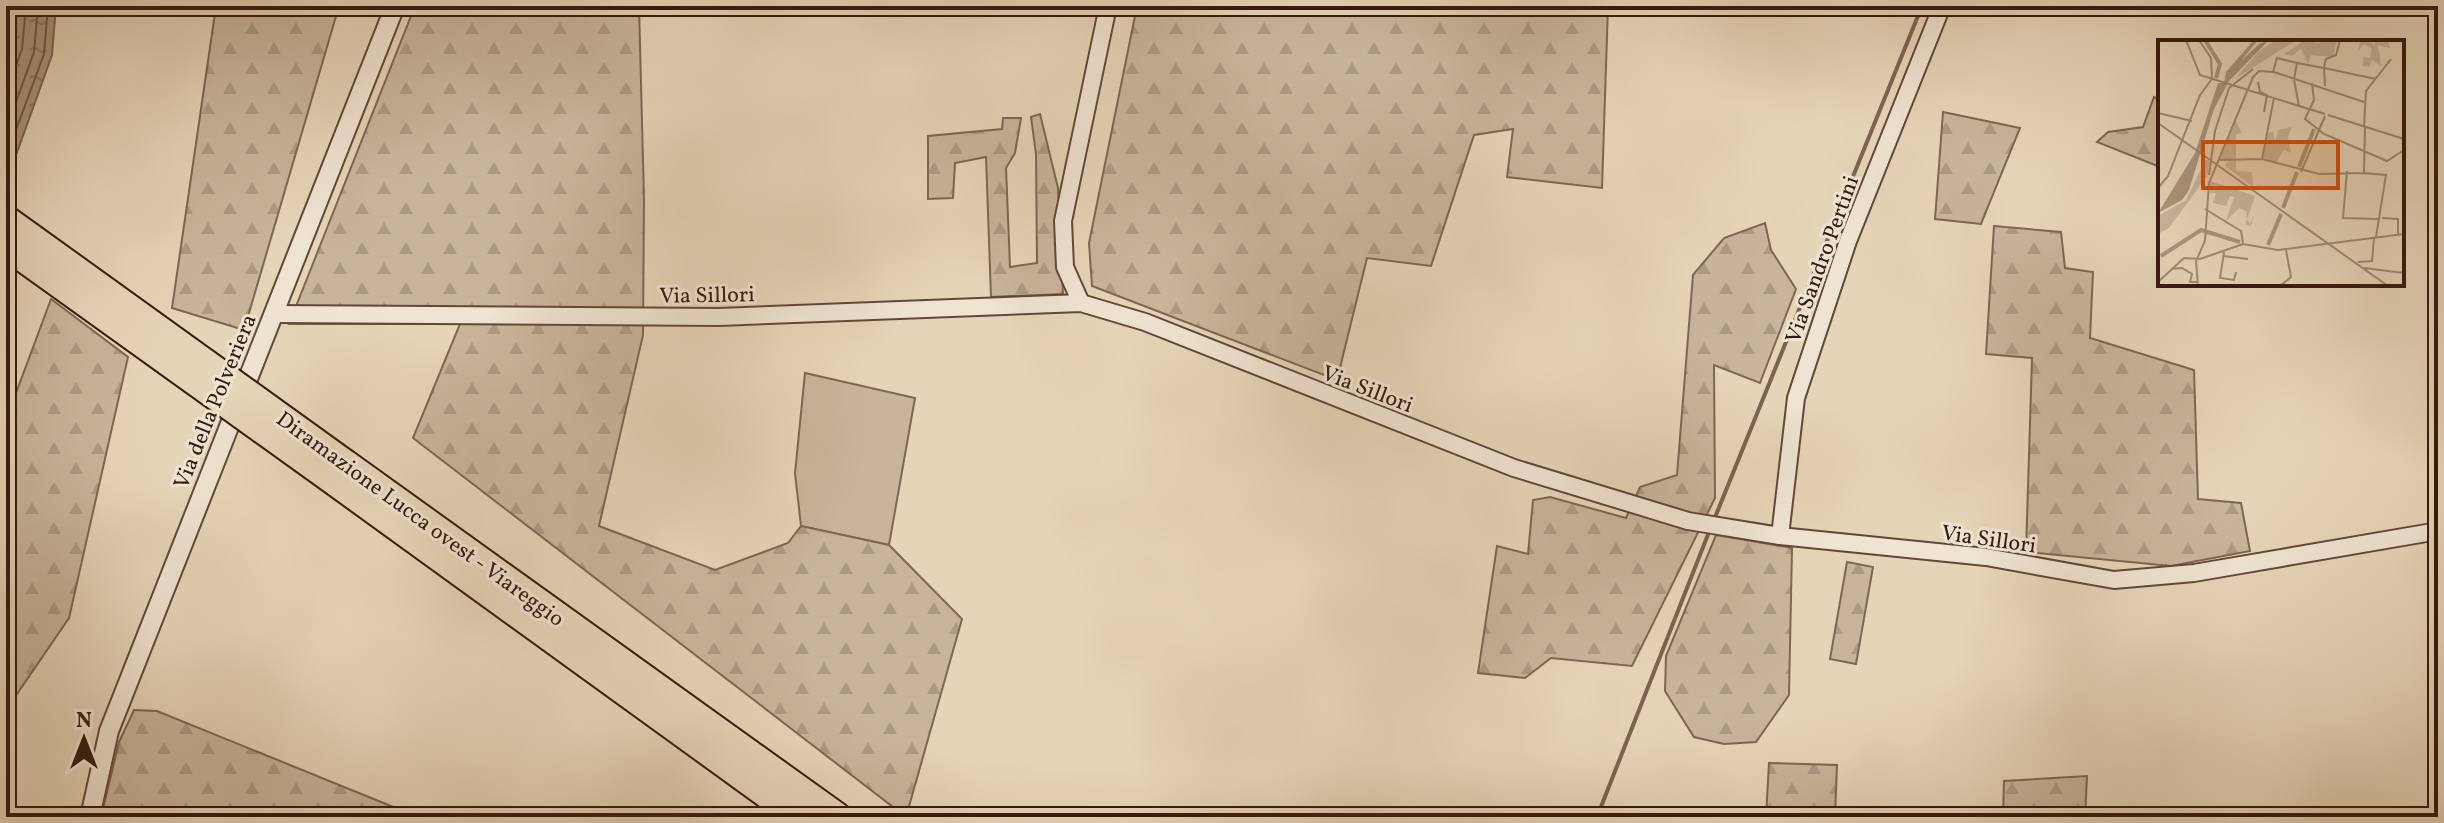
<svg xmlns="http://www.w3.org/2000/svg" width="2444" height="823" font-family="Vollkorn,serif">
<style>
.green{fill:#c8b49b;stroke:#7e6654;stroke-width:2}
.forest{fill:url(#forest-firs);stroke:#7e6654;stroke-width:2}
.water{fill:url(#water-ripples);stroke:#7b6351;stroke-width:2}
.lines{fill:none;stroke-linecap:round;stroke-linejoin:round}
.shore{stroke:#705646;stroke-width:2}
.stream{stroke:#7b6351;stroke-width:4}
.minor-casing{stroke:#614838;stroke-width:20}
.tertiary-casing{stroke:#614838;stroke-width:22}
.motorway-casing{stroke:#35190d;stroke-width:32}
.minor{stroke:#efe3d1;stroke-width:16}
.tertiary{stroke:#efe3d1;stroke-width:18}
.motorway{stroke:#e6d4b8;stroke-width:28}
.motorway-bridge-casing{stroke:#35190d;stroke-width:32;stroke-linecap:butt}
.motorway-bridge{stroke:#e6d4b8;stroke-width:28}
.labels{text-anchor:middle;stroke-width:6;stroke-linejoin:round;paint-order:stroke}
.street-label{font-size:22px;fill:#35190d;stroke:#efe3d1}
.inset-river{fill:none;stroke:#aa947e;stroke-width:4}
.inset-road{fill:none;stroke:#9f8974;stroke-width:2}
.view{fill:#cd4f0c;fill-opacity:0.15;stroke:#cd4f0c;stroke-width:4}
.inset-edge{fill:none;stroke:#35190d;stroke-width:4}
</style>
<defs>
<pattern id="forest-firs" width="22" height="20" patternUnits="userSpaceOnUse" patternTransform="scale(2)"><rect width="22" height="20" fill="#c8b49b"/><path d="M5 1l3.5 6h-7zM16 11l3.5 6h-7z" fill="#ac9a84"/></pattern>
<pattern id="water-ripples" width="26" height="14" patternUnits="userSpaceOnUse" patternTransform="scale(2)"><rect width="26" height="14" fill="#aa947e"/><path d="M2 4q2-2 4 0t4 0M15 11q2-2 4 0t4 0" fill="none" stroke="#8b7866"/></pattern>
</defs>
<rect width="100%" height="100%" fill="#e6d4b8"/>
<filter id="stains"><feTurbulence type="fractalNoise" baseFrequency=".0025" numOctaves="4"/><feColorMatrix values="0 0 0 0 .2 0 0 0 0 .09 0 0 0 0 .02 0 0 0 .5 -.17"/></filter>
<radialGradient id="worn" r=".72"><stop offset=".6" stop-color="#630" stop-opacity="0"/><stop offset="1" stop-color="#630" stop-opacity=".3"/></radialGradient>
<path class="green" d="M 805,373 L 915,398 L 889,545 L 801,526 L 795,473 Z"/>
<g class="forest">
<path d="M 216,6 L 339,6 L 244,330 L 172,308 Z"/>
<path d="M 415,6 L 639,6 L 644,199 L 643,335 L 599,526 L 715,570 L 788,543 L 801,526 L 889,545 L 962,619 L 906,817 L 413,438 L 460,324 L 289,324 Z"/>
<path d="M 1137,6 L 1608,6 L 1602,188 L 1507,177 L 1513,129 L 1474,135 L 1431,266 L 1367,258 L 1337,380 L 1092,286 L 1089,243 Z"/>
<path d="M 2154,97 L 2160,100 L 2160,167 L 2097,142 L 2108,132 L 2143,127 Z"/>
<path d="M 1943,112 L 2020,128 L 1981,224 L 1935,219 Z"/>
<path d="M 1040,114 L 1058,188 L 1063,294 L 991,297 L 986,157 L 955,163 L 953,198 L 928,199 L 928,136 L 1002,129 L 1003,118 L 1021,118 L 1015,153 L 1006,168 L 1010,267 L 1037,263 L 1036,154 L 1031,117 Z"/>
<path d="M 1765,223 L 1771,250 L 1796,289 L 1760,383 L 1714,365 L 1715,498 L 1632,666 L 1551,658 L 1525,678 L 1478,673 L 1497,546 L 1528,554 L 1533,500 L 1550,497 L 1626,518 L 1640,487 L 1677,475 L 1693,275 L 1724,238 Z"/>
<path d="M 1994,226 L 2061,232 L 2065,268 L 2093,272 L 2090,338 L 2194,370 L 2198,499 L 2241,503 L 2250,551 L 2171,566 L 2026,552 L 2032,358 L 1986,354 Z"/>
<path d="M 51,299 L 128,357 L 69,618 L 6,710 L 6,420 Z"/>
<path d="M 1716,535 L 1792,548 L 1789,695 L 1756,742 L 1724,744 L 1694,737 L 1665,691 L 1666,656 Z"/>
<path d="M 1847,562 L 1873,567 L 1856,664 L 1830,659 Z"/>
<path d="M 134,710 L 157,711 L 418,817 L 101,817 L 119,742 Z"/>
<path d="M 1769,763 L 1837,765 L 1835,817 L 1766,817 Z"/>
<path d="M 2087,776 L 2085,817 L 2003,817 L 2004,781 Z"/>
</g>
<path class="water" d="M 6,6 L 56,6 L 52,55 L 15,158 L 6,170 Z"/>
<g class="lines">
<g class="shore">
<path d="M 6,94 L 22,49 L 26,6"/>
<path d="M 6,130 L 34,52 L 38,6"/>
<path d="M 6,157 L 44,54 L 48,6"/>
</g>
<g class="stream">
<path d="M 1716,515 L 1922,6"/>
<path d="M 1597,817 L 1709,532"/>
</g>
<g class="minor-casing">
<g id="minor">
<path d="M 1081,303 L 1065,267 L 1063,221 L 1108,6"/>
<path d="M 275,314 L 719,317 L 1081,303 L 1145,322 L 1514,468 L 1688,521 L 1780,536 L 1986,557 L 2114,580 L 2194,573 L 2438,531"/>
<path d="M 1780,536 L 1796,398 L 1848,241 L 1942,6"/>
</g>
</g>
<g class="tertiary-casing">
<path id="tertiary" d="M 90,817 L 109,731 L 395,6"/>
</g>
<g class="motorway-casing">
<g id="motorway">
<path d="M 345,464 L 837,817"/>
<path d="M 336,482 L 799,817"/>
</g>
</g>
<use href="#minor" class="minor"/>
<use href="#tertiary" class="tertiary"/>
<use href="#motorway" class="motorway"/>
<g class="motorway-bridge-casing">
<g id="motorway-bridge">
<path d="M 6,220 L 345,464"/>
<path d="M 6,245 L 336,482"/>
</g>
</g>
<use href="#motorway-bridge" class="motorway-bridge"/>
</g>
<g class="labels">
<g class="street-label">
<text transform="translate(1821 259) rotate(-70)" y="8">Via Sandro Pertini</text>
<text transform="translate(707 294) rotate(-1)" y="8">Via Sillori</text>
<text transform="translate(1368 388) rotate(21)" y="8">Via Sillori</text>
<text transform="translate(214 401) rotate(-68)" y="8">Via della Polveriera</text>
<text transform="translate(421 518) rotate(36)" y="8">Diramazione Lucca ovest - Viareggio</text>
<text transform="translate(1989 538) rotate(8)" y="8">Via Sillori</text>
</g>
</g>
<g transform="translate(2158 40)">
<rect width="246" height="246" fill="#e6d4b8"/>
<path d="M 118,0 L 139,0 L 78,38 L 100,12 ZM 147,0 L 159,3 L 179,0 L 175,17 L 153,15 L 150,24 L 143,8 L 134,16 L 126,14 ZM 203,0 L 214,0 L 215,6 L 219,0 L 230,0 L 232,8 L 220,5 L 223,26 L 214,20 L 211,27 L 205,26 L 205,17 L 212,18 L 214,9 L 206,4 L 199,12 ZM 77,79 L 84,93 L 78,94 L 78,131 L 94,132 L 95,147 L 67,126 L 70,120 L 61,120 ZM 134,87 L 130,97 L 133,113 L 126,110 L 118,123 L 105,118 L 110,93 L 115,91 L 117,101 L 120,90 ZM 48,119 L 52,122 L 49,136 L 11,188 L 0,194 L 0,176 L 28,160 ZM 52,141 L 97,156 L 89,179 L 92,184 L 96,175 L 93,186 L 88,185 L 89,172 L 81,168 L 68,181 L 76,157 L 72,156 L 68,166 L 55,163 L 58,153 L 52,153 Z" fill="#c8b49b"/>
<path d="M 96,0 L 100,0 L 83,21 L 101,4 L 111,0 L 71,41 L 56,69 L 31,150 L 24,160 L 0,173 L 37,113 L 60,43 L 66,43 L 68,32 Z" fill="#aa947e"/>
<path class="inset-river" d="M 47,0 L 62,24 L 58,38M 141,127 L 156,89M 125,168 L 139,132M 110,205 L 123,174M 3,216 L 43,190 L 82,202"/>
<path class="inset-road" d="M 28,0 L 42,35 L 167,74M 41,0 L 53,18 L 54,39M 166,27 L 168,19 L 178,15 L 182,0M 166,28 L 218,39M 115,32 L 119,18 L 139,23M 136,39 L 139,23 L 166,28 L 167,46M 136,40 L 141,66M 100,42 L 102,52 L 109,55 L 106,72M 154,43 L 156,60 L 147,79 L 166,94 L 229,121 L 246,110M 0,73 L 34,81M 170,75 L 246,99M 0,83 L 230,246M 206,86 L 208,51 L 233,19M 207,86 L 206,133 L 228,135 L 218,197M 104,119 L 116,58M 60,120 L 104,119 L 161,134 L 206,133M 189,131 L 185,178 L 220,179M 143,132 L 167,76M 51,135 L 57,91 L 71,48 L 95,29M 0,148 L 10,136 L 42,55 L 54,39M 47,169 L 83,191 L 85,203M 224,178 L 240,179 L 240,195M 66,212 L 62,238 L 76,240 L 78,232M 65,216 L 90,219M 200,222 L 214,221 L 216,198M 206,228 L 246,233M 13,229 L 24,228 L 34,234 L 32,242 L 39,242M 0,242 L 26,218 L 42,219 L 85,204 L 120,210 L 246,194M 40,246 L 38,221 L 47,201 L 51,143 L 95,37 L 101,31 L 116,32 L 206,62M 122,246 L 133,237 L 128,210"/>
<path class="view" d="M 45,102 L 180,102 L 180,148 L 45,148 Z"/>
<rect width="246" height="246" class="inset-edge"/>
</g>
<rect width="2444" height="823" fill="none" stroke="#e6d4b8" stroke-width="32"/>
<rect x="8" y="8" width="2428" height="807" fill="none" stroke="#35190d" stroke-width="4"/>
<rect x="16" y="16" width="2412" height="791" fill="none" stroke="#35190d" stroke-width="2"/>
<g transform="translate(84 739)" stroke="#efe3d1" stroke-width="6" paint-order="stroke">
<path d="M0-6L14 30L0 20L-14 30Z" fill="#35190d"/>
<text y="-12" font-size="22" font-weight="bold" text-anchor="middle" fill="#35190d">N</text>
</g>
<rect width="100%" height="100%" filter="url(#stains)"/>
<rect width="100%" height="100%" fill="url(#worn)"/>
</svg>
